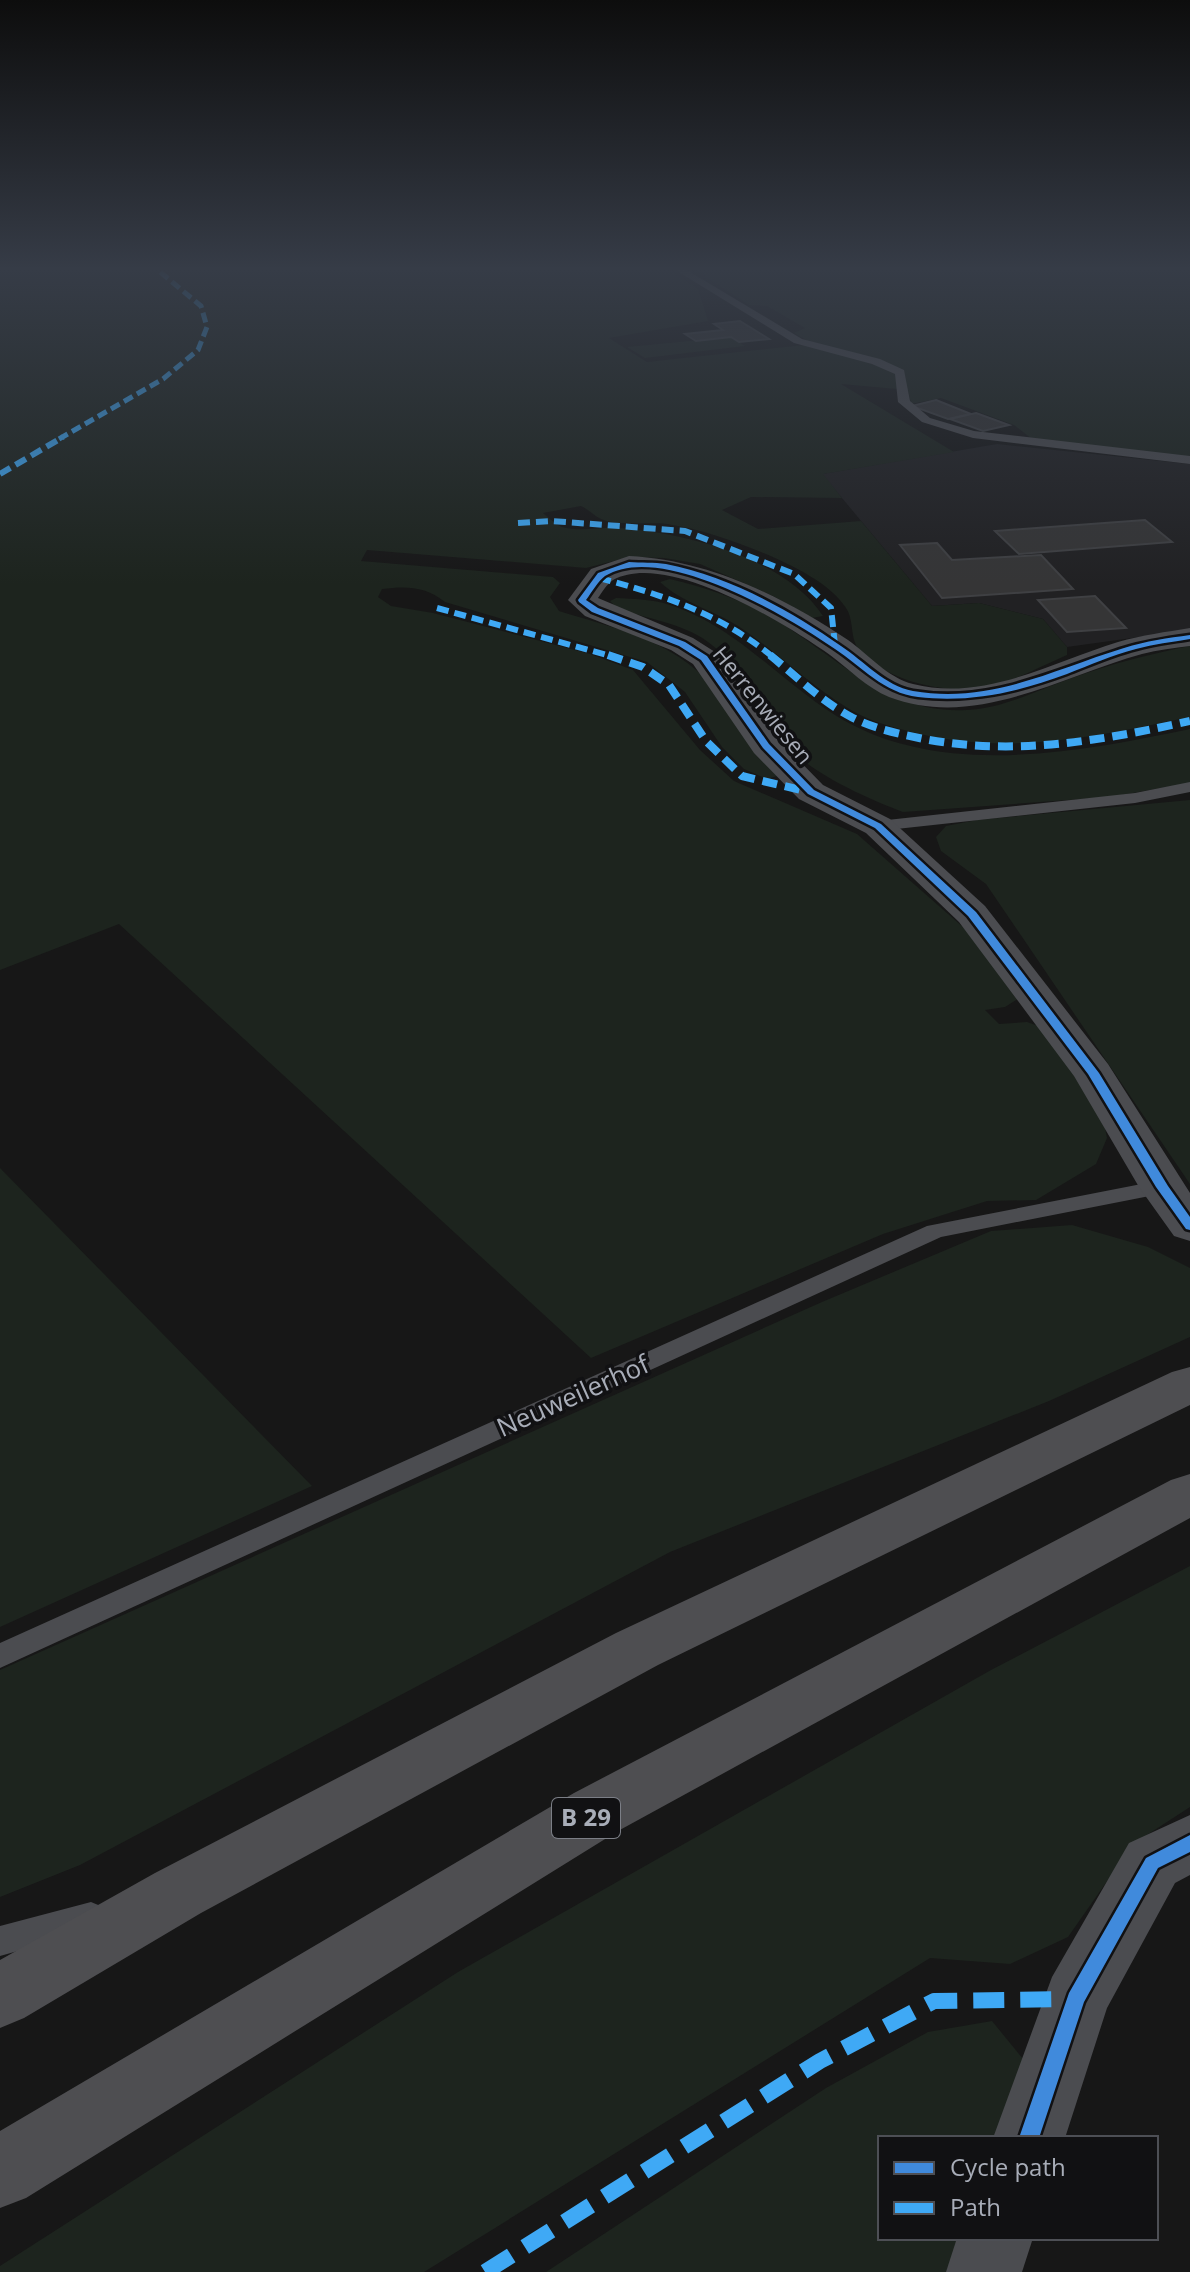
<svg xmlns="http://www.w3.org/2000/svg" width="1190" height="2272" font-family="'Open Sans',sans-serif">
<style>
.built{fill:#212123}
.green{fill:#1d241e}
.building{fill:#353536;stroke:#3f4043;stroke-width:2}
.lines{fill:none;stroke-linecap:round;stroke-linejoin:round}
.lane{fill:#4b4c50;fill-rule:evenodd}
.street{fill:#4b4c50;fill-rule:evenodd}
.highway{fill:#4e4e51;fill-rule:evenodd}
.quiet-far3{stroke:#3fa9f5;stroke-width:5;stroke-dasharray:10 5;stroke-linecap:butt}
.quiet-far2{stroke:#3fa9f5;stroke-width:6;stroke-dasharray:12 6;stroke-linecap:butt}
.quiet-far1{stroke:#3fa9f5;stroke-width:8;stroke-dasharray:15 8;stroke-linecap:butt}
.quiet{stroke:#3fa9f5;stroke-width:16;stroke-dasharray:31 16;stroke-linecap:butt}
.cycleway-casing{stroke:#111113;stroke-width:5}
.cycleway{fill:#408adc;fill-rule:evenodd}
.labels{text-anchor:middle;stroke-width:7;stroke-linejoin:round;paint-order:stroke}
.far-street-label{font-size:22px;fill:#a8adb8;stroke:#111113}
.shield{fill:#111113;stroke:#7b7e86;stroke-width:2}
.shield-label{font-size:24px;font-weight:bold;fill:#a8adb8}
.street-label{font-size:26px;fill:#a8adb8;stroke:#111113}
</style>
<rect width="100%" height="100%" fill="#171717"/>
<path class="built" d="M 997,444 L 1190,464 L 1190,630 L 1067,647 L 1043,619 L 979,603 L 932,606 L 822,474 Z"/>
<g class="green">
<path d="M 0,266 L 663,266 L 698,289 L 708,321 L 609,338 L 647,362 L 813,344 L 794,333 L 805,328 L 767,306 L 749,305 L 689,266 L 1190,266 L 1190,458 L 1032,439 L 1014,425 L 941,398 L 911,404 L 908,390 L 841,384 L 954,452 L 823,474 L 842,498 L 751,497 L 722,510 L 758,529 L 861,521 L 932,606 L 979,603 L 1043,619 L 1067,647 L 1067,655 C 1041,666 1015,681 988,687 C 948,695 885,682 858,648 C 850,638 854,619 846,608 C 830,583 793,566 766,554 C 734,541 701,529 667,524 C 650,522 614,526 601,519 C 594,516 588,509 581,506 L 543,513 C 548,517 556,525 562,527 C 579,532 601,527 618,528 C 683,532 786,558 823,616 L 812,618 L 773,596 L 700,564 L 664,558 L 630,557 L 586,568 L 367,550 L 361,561 L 553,577 L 560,583 L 550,597 L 559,611 C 614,628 673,640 712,686 C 736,714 749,749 777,776 L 767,779 L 744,769 L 722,747 L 685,692 L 647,662 L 445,602 C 425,586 406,586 382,589 L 378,597 L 391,606 L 433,613 L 590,654 L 633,670 L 700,750 L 734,781 L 857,834 L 964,928 L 1024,995 L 1005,1007 L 985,1010 L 999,1024 L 1027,1022 L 1055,1032 L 1102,1112 L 1107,1138 L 1096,1164 L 1036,1200 L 987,1201 L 883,1234 L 591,1358 L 119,924 L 0,970 Z"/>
<path d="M 731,337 L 745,346 L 645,358 L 627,347 Z"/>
<path d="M 670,579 C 703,587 738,598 767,615 C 834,652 884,715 967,710 C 1005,708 1037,690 1072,678 C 1111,664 1150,654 1190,646 L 1190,717 C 1095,737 1004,757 908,731 C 887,726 864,719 846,707 C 810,685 779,654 744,630 C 718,611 683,604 660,582 Z"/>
<path d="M 616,598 C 633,599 653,599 670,605 C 735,626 779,680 835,715 C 938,780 1079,752 1190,729 L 1190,783 L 1110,797 L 903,812 C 871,800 814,775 791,749 C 761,716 746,670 708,642 C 683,623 646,619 617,608 L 610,601 Z"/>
<path d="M 1190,800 L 1190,1184 L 986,884 L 941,851 L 936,837 L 946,826 L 977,820 Z"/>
<path d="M 0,1168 L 312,1486 L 0,1627 Z"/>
<path d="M 1072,1225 L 1148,1247 L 1190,1268 L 1190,1337 L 1049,1401 L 670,1552 L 80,1865 L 0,1897 L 0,1670 L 822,1302 L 991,1231 Z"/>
<path d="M 1190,1566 L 1190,1807 L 1133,1844 L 1068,1937 L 1010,1964 L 930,1958 L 424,2272 L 0,2272 L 0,2266 L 458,1972 L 991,1670 Z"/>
<path d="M 992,2021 L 1023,2059 L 1002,2138 L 880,2138 L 880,2238 L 970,2238 L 960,2272 L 546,2272 L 826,2088 L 928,2032 Z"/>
</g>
<g class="building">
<path d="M 740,321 L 769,339 L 739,342 L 731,337 L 696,341 L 685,334 L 723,330 L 714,324 Z"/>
<path d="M 936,400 L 971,414 L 948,419 L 912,406 Z"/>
<path d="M 976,413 L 1009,425 L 983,431 L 950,419 Z"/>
<path d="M 1145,520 L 1172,542 L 1019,554 L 995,531 Z"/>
<path d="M 937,543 L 952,560 L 1041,555 L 1073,589 L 942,598 L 900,545 Z"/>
<path d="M 1095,596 L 1126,628 L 1067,632 L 1038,600 Z"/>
</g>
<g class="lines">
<g class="lane">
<path d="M 669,266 L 680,266 L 802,339 L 880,359 L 904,370 L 910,401 L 930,418 L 974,431 L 1190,456 L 1190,464 L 973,438 L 922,422 L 898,402 L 895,374 L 872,364 L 794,343 Z"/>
<path d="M 1190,782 L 1190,792 L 1135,803 L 878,831 L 869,826 L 878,821 L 1135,793 Z"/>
<path d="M 1162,1180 L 1170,1182 L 1173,1187 L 1170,1192 L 941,1237 L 0,1668 L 0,1643 L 927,1226 Z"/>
<path d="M 91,1902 L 103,1907 L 108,1917 L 103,1927 L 0,1956 L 0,1926 Z"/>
</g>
<g class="street">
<path d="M 629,556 C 709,560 782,596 848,640 C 868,654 888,678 913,684 C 984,702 1053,662 1118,642 C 1142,635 1166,632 1190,628 L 1190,646 C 1174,648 1158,650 1142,654 C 1061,676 976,730 889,697 C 867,688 849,669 830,655 C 786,624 667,550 613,580 C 607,584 602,592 598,598 L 693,638 L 715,652 L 778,739 L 823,785 L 890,819 L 985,906 L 1108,1064 L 1190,1193 L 1190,1241 L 1174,1236 L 1139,1187 L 1074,1076 L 959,922 L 866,833 L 799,799 L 754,753 L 693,664 L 671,650 L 585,616 L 568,600 L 591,569 Z"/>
<path d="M 1190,1815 L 1190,1875 L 1175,1883 L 1107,2008 L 1065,2138 L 993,2138 L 1052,1977 L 1129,1843 Z"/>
<path d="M 957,2238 L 1033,2238 L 1022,2272 L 946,2272 Z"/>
</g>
<g class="highway">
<path d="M 1190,1367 L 1190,1405 L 658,1665 L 201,1913 L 24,2018 L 0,2028 L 0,1960 L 155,1873 L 616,1633 L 1172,1372 Z"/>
<path d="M 1190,1474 L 1190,1518 L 618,1831 L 26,2198 L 0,2208 L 0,2131 L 574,1793 L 1171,1480 Z"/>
</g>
<path class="quiet-far3" d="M 59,439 L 163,379 L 198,350 L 207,327 L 201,306 L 153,266"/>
<g class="quiet-far2">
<path d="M 0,474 L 63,437"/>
<path d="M 518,523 L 552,521 L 685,531 L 794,574 L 831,608 L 835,645"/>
<path d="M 599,578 C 664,595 720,614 773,657"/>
<path d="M 437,608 L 614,657"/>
</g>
<g class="quiet-far1">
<path d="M 608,655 L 643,667 L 669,685 L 706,741 L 742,776 L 809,792"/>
<path d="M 770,655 C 797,677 822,702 853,718 C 875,729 900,734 924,739 C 1015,756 1100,741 1190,721"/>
</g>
<path class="quiet" d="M 485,2272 L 820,2061 L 934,2001 L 1076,1999"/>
<g class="cycleway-casing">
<g id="cycleway">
<path d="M 629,562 C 641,563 654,562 666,564 C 728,576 790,610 841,646 C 864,661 885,686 913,691 C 991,704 1052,670 1124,648 C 1146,641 1168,638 1190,635 L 1190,639 C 1172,642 1154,644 1136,649 C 1112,655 1090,665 1067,674 C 1018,692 971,703 918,697 C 884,693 862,667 835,649 C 787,616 661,541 605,576 C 598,581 592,592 586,600 L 598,608 L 685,642 L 707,656 L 769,744 L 814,790 L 881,824 L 976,912 L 1099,1073 L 1168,1186 L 1190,1217 L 1190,1230 L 1186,1229 L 1156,1187 L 1088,1074 L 968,916 L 875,828 L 808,794 L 763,748 L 701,660 L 679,646 L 592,612 L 579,602 L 578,600 L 598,573 Z"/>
<path d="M 1190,1835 L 1190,1852 L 1158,1868 L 1084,2002 L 1039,2138 L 1019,2138 L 1069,1993 L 1146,1858 Z"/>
</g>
</g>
<use href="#cycleway" class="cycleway"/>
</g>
<linearGradient id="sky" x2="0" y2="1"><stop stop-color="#0d0d0d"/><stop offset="0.46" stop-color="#363c47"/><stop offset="1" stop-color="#363c47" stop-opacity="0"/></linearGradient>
<rect width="1190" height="584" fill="url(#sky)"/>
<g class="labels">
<g class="far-street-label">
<text transform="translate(763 705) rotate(51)" y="8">Herrenwiesen</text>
</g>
<rect class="shield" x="552" y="1798" width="68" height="40" rx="6"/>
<g class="shield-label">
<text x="586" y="1826">B 29</text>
</g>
<g class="street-label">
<text transform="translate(573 1396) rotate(-24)" y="9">Neuweilerhof</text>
</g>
</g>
<rect x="878" y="2136" width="280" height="104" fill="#111113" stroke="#4d4f55" stroke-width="2"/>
<rect x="894" y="2162" width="40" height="12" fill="#408adc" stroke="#4d4f55" stroke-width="2"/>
<text x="950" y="2176" font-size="24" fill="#a8adb8">Cycle path</text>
<rect x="894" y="2202" width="40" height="12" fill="#3fa9f5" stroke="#4d4f55" stroke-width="2"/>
<text x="950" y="2216" font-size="24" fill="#a8adb8">Path</text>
</svg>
